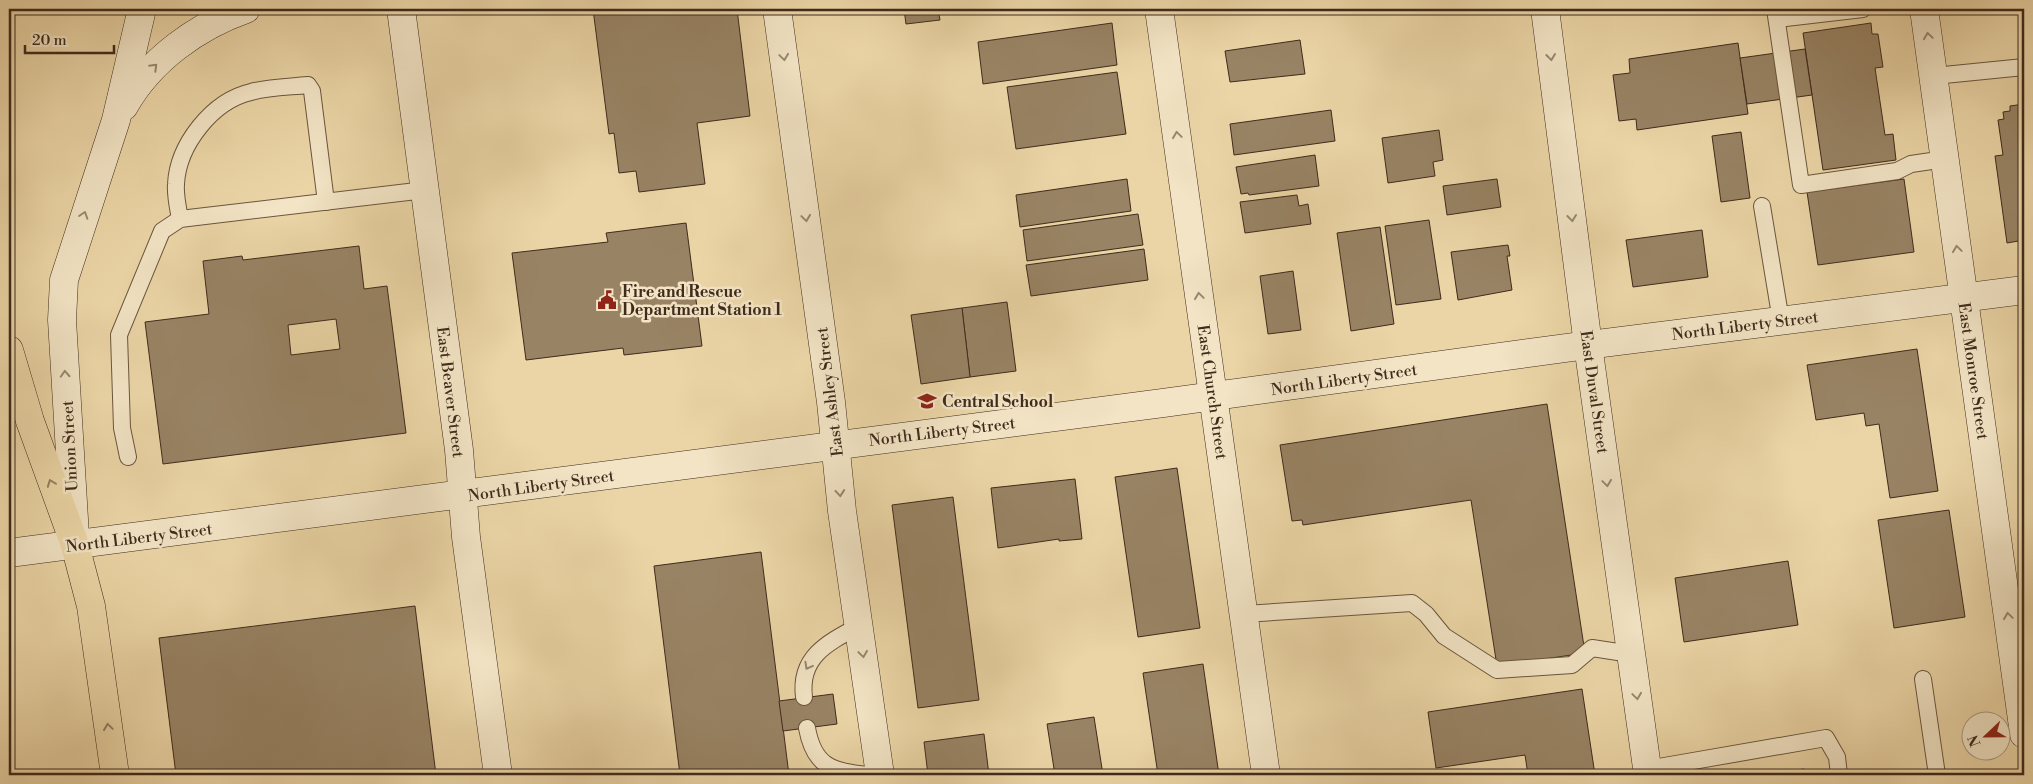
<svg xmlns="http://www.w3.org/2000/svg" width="2033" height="784" font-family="'Libre Bodoni',serif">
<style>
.building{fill:#988364;stroke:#3f2b1c;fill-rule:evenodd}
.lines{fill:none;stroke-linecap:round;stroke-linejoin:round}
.lane-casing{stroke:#6a563e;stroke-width:18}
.secondary-casing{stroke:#3f2b1c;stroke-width:29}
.primary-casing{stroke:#3f2b1c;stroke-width:29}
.highway-casing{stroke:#3f2b1c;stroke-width:29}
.lane{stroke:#f2e4c5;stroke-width:16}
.secondary{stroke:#f2e4c5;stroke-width:28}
.primary{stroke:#ebd5a6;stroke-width:28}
.highway{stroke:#ebd5a6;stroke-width:28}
.oneway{stroke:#988870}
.oneway2{stroke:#958061}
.labels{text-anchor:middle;stroke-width:5;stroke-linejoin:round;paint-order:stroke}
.poi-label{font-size:16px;font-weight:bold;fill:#3f2b1c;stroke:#f2e4c5;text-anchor:start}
.street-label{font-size:16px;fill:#3f2b1c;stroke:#f2e4c5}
</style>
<rect width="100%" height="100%" fill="#ebd5a6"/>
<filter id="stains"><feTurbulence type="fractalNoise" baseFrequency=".004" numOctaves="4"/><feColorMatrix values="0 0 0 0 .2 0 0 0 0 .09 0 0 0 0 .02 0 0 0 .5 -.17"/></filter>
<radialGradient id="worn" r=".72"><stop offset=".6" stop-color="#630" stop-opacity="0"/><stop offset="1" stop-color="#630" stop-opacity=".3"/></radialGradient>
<g class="building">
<path d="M 593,9 L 737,9 L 750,116 L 697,123 L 705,184 L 639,192 L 636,171 L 619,173 L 614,133 L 609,134 Z"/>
<path d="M 904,9 L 938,9 L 940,20 L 906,24 Z"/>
<path d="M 1112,23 L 1117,65 L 983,84 L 978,42 Z"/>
<path d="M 1871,23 L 1872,34 L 1878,34 L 1883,67 L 1875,68 L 1885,135 L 1893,134 L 1896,160 L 1823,170 L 1803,33 Z"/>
<path d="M 1300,40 L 1305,74 L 1230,82 L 1225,51 Z"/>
<path d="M 1738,43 L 1748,114 L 1637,130 L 1636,119 L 1619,121 L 1613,75 L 1630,73 L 1629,59 Z"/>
<path d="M 1805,49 L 1812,95 L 1747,104 L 1740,58 Z"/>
<path d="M 1117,72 L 1126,134 L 1016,149 L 1007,87 Z"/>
<path d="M 2024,104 L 2024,240 L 2007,243 L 1995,156 L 2003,155 L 1998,120 L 2004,119 L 2003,112 L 2010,111 L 2010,106 Z"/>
<path d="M 1331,110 L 1335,141 L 1234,155 L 1230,124 Z"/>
<path d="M 1439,130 L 1443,160 L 1433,162 L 1435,176 L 1388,183 L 1382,138 Z"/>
<path d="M 1741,132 L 1750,198 L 1721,202 L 1712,136 Z"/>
<path d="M 1315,155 L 1319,186 L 1249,195 L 1248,193 L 1241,194 L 1236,167 Z"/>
<path d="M 1127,179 L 1131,211 L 1020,227 L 1016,195 Z"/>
<path d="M 1497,179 L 1501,207 L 1447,215 L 1443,186 Z"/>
<path d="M 1904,179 L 1914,252 L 1818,265 L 1807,192 Z"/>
<path d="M 1297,195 L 1299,206 L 1308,204 L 1311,224 L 1245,233 L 1240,202 Z"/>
<path d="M 1138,214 L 1143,245 L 1027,261 L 1023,230 Z"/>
<path d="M 1429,220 L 1441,299 L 1396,305 L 1385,226 Z"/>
<path d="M 686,223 L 702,346 L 624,355 L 623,348 L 526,360 L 512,253 L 608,242 L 606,233 Z"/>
<path d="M 1380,227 L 1394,324 L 1351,331 L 1337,233 Z"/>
<path d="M 1702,230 L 1708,277 L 1633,287 L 1626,240 Z"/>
<path d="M 1508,245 L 1510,256 L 1507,256 L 1512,290 L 1458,300 L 1451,252 Z"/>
<path d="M 359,246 L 364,289 L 387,286 L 406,433 L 163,464 L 145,322 L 209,314 L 203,261 L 242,256 L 243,260 ZM 336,319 L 340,349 L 291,355 L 288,325 Z"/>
<path d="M 1144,249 L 1148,280 L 1031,296 L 1026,265 Z"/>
<path d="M 1293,271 L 1301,330 L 1268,334 L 1260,276 Z"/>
<path d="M 1007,302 L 1016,371 L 970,377 L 962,308 Z"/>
<path d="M 962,308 L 970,377 L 921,384 L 911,315 Z"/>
<path d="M 1917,349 L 1938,491 L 1890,498 L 1879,424 L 1866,426 L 1864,413 L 1816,420 L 1807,365 Z"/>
<path d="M 1547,404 L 1585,653 L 1497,666 L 1471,500 L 1303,525 L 1302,520 L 1292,521 L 1280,445 Z"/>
<path d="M 1177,468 L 1200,628 L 1138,637 L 1115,477 Z"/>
<path d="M 1075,479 L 1082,539 L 1059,541 L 1059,539 L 998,548 L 991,488 Z"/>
<path d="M 953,497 L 979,700 L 918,708 L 892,505 Z"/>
<path d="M 1949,510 L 1965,617 L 1894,628 L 1878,520 Z"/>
<path d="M 761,552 L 789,775 L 680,775 L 654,566 Z"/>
<path d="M 1788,561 L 1798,625 L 1684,642 L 1675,578 Z"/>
<path d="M 415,606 L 436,775 L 176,775 L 159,638 Z"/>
<path d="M 1203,664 L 1219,775 L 1158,775 L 1143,673 Z"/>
<path d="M 1582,689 L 1595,775 L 1528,775 L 1525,755 L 1436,768 L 1428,712 Z"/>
<path d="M 833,694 L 837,724 L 783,731 L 779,701 Z"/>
<path d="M 1094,717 L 1103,775 L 1055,775 L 1047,724 Z"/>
<path d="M 984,734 L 989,775 L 928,775 L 924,742 Z"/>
<path d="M 1804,769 L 1805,775 L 1760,775 Z"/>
</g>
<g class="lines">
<g class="lane-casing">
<g id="lane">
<path d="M 1775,9 L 1801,185 L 1897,171 L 1911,164 L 1945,159"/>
<path d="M 1777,19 L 1863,9"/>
<path d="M 1934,76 L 2024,67"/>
<path d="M 1762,206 L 1781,321"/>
<path d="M 180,219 C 178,208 175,195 176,184 C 178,145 212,101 251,92 C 269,87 289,87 308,85 L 312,91 L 326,202"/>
<path d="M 128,457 L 122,428 L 119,335 L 162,231 L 180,219 L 425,190"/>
<path d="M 1244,614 L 1412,603 L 1426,614 L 1444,636 L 1497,670 L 1572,665 L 1592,648 L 1631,654"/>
<path d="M 1923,679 L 1937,775"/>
<path d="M 804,697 C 799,657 827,643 859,626"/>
<path d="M 807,728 C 814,767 832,771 868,775"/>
<path d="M 1647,769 L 1826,738 L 1837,757 L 1839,775"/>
</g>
</g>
<g class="secondary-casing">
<g id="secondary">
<path d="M 401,9 L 459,450 L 466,537 L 498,775"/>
<path d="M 777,9 L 831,402 L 842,511 L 880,775"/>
<path d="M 1159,9 L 1266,775"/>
<path d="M 1545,9 L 1588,345 L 1648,775"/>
<path d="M 1924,9 L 2024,734"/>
<path d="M 124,106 C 150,60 197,26 246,9"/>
<path d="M 75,536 L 62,320 L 64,280 L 116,120 L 142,9"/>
<path d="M 9,553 L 1163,403 L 1588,345 L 2024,290"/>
</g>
</g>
<g class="primary-casing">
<path id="primary" d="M 75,545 L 91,606 L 115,775"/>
</g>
<g class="highway-casing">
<path id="highway" d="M 9,350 L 30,421 L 75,545"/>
</g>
<use href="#lane" class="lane"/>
<use href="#secondary" class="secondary"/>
<use href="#primary" class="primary"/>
<use href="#highway" class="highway"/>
</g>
<defs><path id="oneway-chevron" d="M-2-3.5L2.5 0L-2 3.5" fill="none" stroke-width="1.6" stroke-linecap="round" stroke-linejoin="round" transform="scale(1.25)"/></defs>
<g class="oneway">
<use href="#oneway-chevron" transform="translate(1928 36) rotate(-98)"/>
<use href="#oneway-chevron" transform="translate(784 57) rotate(82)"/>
<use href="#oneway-chevron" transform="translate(1551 57) rotate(83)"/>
<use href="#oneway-chevron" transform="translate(154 67) rotate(-45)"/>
<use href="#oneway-chevron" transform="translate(1177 135) rotate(-98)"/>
<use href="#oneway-chevron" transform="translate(84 215) rotate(-72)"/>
<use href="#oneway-chevron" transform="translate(806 218) rotate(82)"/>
<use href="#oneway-chevron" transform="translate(1572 218) rotate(83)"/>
<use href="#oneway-chevron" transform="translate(1957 249) rotate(-98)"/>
<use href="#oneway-chevron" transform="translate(1199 296) rotate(-98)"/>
<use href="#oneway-chevron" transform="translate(65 374) rotate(-93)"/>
<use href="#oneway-chevron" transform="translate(1607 483) rotate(82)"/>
<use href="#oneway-chevron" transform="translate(840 493) rotate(85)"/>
<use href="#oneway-chevron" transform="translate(2008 616) rotate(-98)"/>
<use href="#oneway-chevron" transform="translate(863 654) rotate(82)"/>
<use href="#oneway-chevron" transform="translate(808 666) rotate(119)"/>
<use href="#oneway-chevron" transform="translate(1637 696) rotate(82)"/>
</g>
<g class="oneway2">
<use href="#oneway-chevron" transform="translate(51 483) rotate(-111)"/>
<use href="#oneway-chevron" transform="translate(108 727) rotate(-98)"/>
</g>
<defs>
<g id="civic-bare" transform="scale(1.5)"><path d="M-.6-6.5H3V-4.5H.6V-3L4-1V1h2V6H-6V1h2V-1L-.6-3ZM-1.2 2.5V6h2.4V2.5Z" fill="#8f2418" stroke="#f2e4c5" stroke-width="2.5" paint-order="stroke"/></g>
<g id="school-bare" transform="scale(1.5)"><path d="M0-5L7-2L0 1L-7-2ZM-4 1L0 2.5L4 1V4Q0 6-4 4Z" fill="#8f2418" stroke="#f2e4c5" stroke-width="2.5" paint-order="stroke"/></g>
</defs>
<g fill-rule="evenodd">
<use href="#civic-bare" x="607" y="300"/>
<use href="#school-bare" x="927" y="401"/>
</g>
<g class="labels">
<g class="poi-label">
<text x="622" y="297">Fire and Rescue<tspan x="622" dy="18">Department Station 1</tspan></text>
<text x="942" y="407">Central School</text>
</g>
<g class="street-label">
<text transform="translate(1745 325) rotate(-7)" y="6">North Liberty Street</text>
<text transform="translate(1974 371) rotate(82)" y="6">East Monroe Street</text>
<text transform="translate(1344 379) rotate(-8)" y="6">North Liberty Street</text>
<text transform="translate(451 392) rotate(83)" y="6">East Beaver Street</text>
<text transform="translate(829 392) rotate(-97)" y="6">East Ashley Street</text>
<text transform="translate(1213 392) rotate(82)" y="6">East Church Street</text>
<text transform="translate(1595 392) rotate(82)" y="6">East Duval Street</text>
<text transform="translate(942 431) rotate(-7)" y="6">North Liberty Street</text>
<text transform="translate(69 446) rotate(-93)" y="6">Union Street</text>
<text transform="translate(541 485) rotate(-8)" y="6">North Liberty Street</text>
<text transform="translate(139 537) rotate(-7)" y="6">North Liberty Street</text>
</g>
</g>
<rect width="2033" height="784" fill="none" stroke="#ebd5a6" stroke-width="30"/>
<rect x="10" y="10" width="2013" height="764" fill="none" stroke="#3f2b1c" stroke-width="2.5"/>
<rect x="15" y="15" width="2003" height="754" fill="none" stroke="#3f2b1c"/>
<g transform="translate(1986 736) rotate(248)"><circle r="24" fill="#f2e4c5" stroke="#aa9a81"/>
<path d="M0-4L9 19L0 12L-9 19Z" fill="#8f2418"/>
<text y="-8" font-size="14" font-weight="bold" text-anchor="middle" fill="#3f2b1c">N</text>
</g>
<path d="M25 45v8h89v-8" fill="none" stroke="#3f2b1c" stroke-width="2.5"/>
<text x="32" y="45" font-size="15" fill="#3f2b1c" stroke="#f2e4c5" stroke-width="4" paint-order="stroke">20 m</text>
<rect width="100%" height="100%" filter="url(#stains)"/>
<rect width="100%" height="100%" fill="url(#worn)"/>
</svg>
